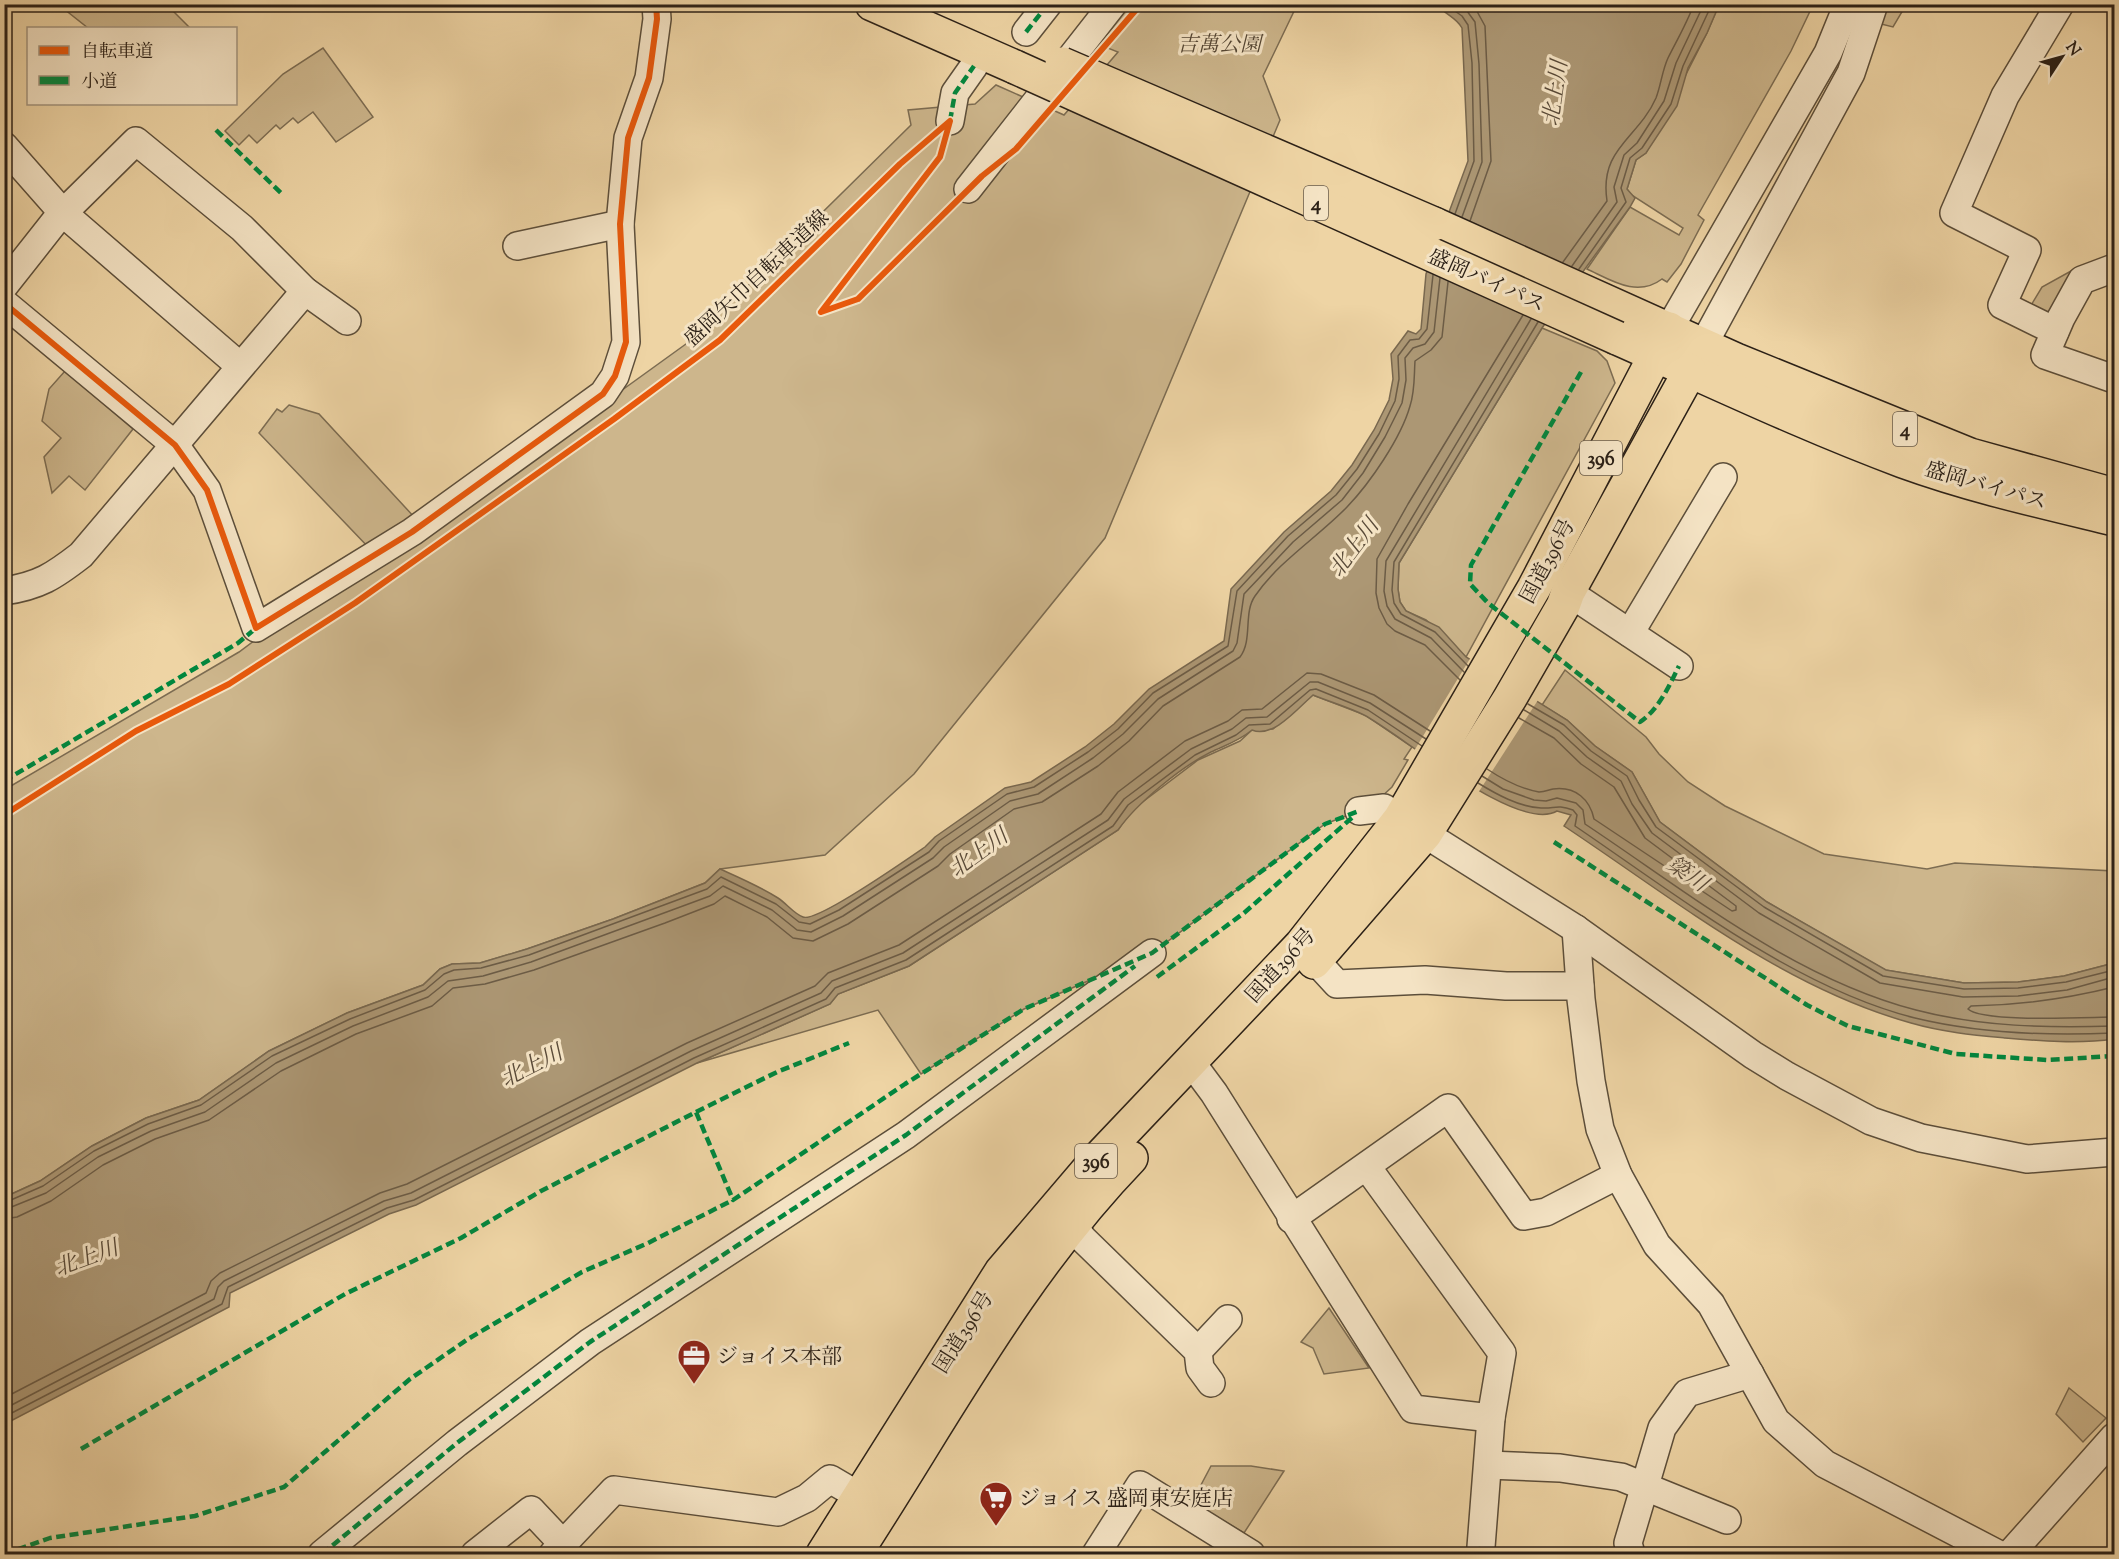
<svg xmlns="http://www.w3.org/2000/svg" width="2119" height="1559" font-family="'Sorts Mill Goudy','Noto Serif JP',serif">
<style>
.green{fill:#cdb68c;stroke:#7c6c52;stroke-width:1.5}
.water{fill:#ac9774;stroke:#79684f;stroke-width:1.5}
.pier{fill:#eed4a4}
.lines{fill:none;stroke-linecap:round;stroke-linejoin:round}
.shore{stroke:#6c5c46;stroke-width:1.5}
.minor-casing{stroke:#5c4e3a;stroke-width:30}
.highway-casing{stroke:#2c2117;stroke-width:36}
.minor{stroke:#f4e3c4;stroke-width:27}
.highway{stroke:#eed4a4;stroke-width:33}
.highway-bridge-casing{stroke:#2c2117;stroke-width:36;stroke-linecap:butt}
.highway-bridge{stroke:#eed4a4;stroke-width:33}
.quiet{stroke:#00873e;stroke-width:4.5;stroke-dasharray:9 4.5;stroke-linecap:butt}
.cycleway-casing{stroke:#f4e3c4;stroke-width:10}
.cycleway{stroke:#e8590c;stroke-width:6}
.labels{text-anchor:middle;stroke-width:6;stroke-linejoin:round;paint-order:stroke}
.shield{fill:#f4e3c4;stroke:#685b4b;stroke-width:1.5}
.shield-label{font-size:20px;font-weight:bold;fill:#2c2117}
.park-label{font-size:21px;font-style:italic;fill:#544634;stroke:#f4e3c4}
.street-label{font-size:21px;fill:#2c2117;stroke:#f4e3c4}
.poi-label{font-size:21px;fill:#2c2117;stroke:#f4e3c4;text-anchor:start}
.water-label{font-size:22px;font-style:italic;fill:#594a38;stroke:#f4e3c4}
</style>
<rect width="100%" height="100%" fill="#eed4a4"/>
<filter id="stains"><feTurbulence type="fractalNoise" baseFrequency=".00333" numOctaves="4"/><feColorMatrix values="0 0 0 0 .2 0 0 0 0 .09 0 0 0 0 .02 0 0 0 .5 -.17"/></filter>
<radialGradient id="worn" r=".72"><stop offset=".6" stop-color="#630" stop-opacity="0"/><stop offset="1" stop-color="#630" stop-opacity=".3"/></radialGradient>
<g class="green">
<path d="M 59,5 L 167,5 L 190,28 L 88,28 Z"/>
<path d="M 1122,5 L 1297,5 L 1263,76 L 1280,120 L 1105,538 L 914,774 L 825,855 L 720,869 L 705,883 L 613,919 L 527,949 L 480,963 L 452,964 L 440,969 L 423,985 L 347,1013 L 269,1051 L 199,1100 L 146,1118 L 92,1146 L 40,1181 L 5,1197 L 4,790 L 239,652 L 274,626 L 413,541 L 697,336 L 911,125 L 908,110 L 975,104 L 996,85 L 1064,115 L 1118,52 L 1095,43 Z"/>
<path d="M 1719,5 L 1813,5 L 1791,51 L 1698,215 L 1704,220 L 1681,264 L 1667,282 L 1662,279 C 1637,298 1611,280 1587,269 L 1630,207 L 1679,235 L 1683,228 L 1630,194 L 1627,189 L 1636,160 L 1646,153 L 1707,33 Z"/>
<path d="M 1886,5 L 1906,5 L 1893,27 L 1881,24 Z"/>
<path d="M 323,48 L 373,117 L 336,142 L 313,112 L 298,123 L 293,118 L 280,129 L 276,125 L 257,143 L 249,135 L 239,145 L 225,131 L 283,74 Z"/>
<path d="M 2071,271 L 2053,313 L 2046,315 L 2030,307 L 2042,287 Z"/>
<path d="M 1542,328 L 1597,351 L 1607,361 L 1615,383 L 1466,657 L 1426,620 L 1406,611 L 1400,602 L 1398,589 L 1399,563 Z"/>
<path d="M 65,371 L 133,429 L 85,490 L 69,476 L 52,493 L 44,457 L 61,438 L 42,421 L 49,389 Z"/>
<path d="M 289,405 L 319,414 L 416,519 L 371,550 L 259,433 L 277,409 L 282,412 Z"/>
<path d="M 1565,670 L 1646,737 L 1659,754 L 1688,782 L 1725,806 L 1824,854 L 1927,869 L 1955,863 L 2114,871 L 2114,963 L 2064,976 L 2018,982 L 1964,983 L 1885,970 L 1767,902 L 1660,822 L 1632,772 L 1595,746 L 1567,720 L 1542,705 Z"/>
<path d="M 1313,695 L 1365,715 L 1412,747 L 1404,759 L 1408,760 L 1392,787 L 1379,799 L 1359,811 L 1325,824 L 1152,953 L 1024,1009 L 921,1074 L 878,1010 L 697,1063 L 830,1004 L 838,994 L 909,966 L 1118,830 L 1132,810 L 1198,760 L 1240,741 L 1252,730 L 1273,729 Z"/>
<path d="M 1329,1308 L 1369,1368 L 1324,1374 L 1313,1348 L 1301,1342 Z"/>
<path d="M 2069,1388 L 2106,1418 L 2083,1442 L 2056,1414 Z"/>
<path d="M 1211,1466 L 1251,1466 L 1284,1471 L 1244,1533 L 1192,1502 Z"/>
</g>
<path class="water" d="M 1438,5 L 1719,5 L 1707,33 L 1688,68 L 1677,106 L 1646,153 L 1636,160 L 1627,189 L 1635,198 L 1630,207 L 1542,328 L 1399,563 L 1398,589 L 1400,602 L 1406,611 L 1439,627 L 1466,657 L 1567,720 L 1595,746 L 1632,772 L 1660,822 L 1767,902 L 1886,970 L 1964,983 L 2018,982 L 2064,976 L 2114,963 L 2114,1039 C 2079,1044 2041,1041 2005,1038 C 1974,1035 1942,1032 1911,1023 C 1782,987 1674,899 1564,826 L 1571,815 L 1557,811 C 1518,834 1402,735 1364,715 C 1348,707 1330,702 1313,695 C 1298,708 1273,739 1252,730 C 1239,741 1226,745 1211,752 C 1181,767 1137,803 1118,830 L 909,966 L 838,994 L 830,1004 L 697,1063 L 416,1205 L 389,1214 L 230,1293 L 229,1307 L 5,1424 L 5,1197 L 40,1181 L 92,1146 L 146,1118 L 199,1100 L 269,1051 L 347,1013 L 423,985 L 440,969 L 452,964 L 480,963 L 527,949 L 613,919 L 705,883 L 720,869 C 740,878 759,886 778,898 C 786,903 794,914 803,917 C 816,923 909,858 925,847 L 935,837 L 1005,788 L 1031,782 L 1085,747 L 1114,724 L 1149,689 L 1224,641 L 1231,589 L 1284,532 L 1331,491 L 1352,465 L 1374,430 L 1389,400 L 1393,379 L 1391,354 L 1408,331 L 1416,334 L 1421,329 L 1426,274 L 1468,161 L 1462,28 C 1456,17 1445,15 1438,5 Z"/>
<path class="pier" d="M 1471,657 L 1538,700 L 1478,793 L 1414,751 Z"/>
<g class="lines">
<g class="shore">
<path d="M 1445,4 L 1462,16 L 1468,25 L 1472,63 L 1474,161 L 1455,214"/>
<path d="M 1456,4 L 1467,11 L 1475,22 L 1479,64 L 1482,162 L 1462,217"/>
<path d="M 1470,221 L 1491,161 L 1485,26 L 1473,4"/>
<path d="M 1563,262 L 1607,201 C 1599,148 1638,139 1656,98 C 1661,85 1662,71 1668,58 C 1677,40 1687,23 1694,4"/>
<path d="M 1572,266 L 1617,202 L 1614,187 L 1624,155 L 1637,143 L 1664,101 L 1676,63 L 1704,4"/>
<path d="M 1579,269 L 1626,202 L 1621,188 L 1630,158 L 1642,148 L 1671,104 L 1683,66 L 1712,4"/>
<path d="M 1468,666 L 1435,632 L 1401,614 L 1394,603 L 1392,590 L 1394,562 L 1538,322"/>
<path d="M 1464,672 L 1431,638 L 1395,619 L 1387,606 L 1384,591 L 1386,561 L 1531,319"/>
<path d="M 1460,680 L 1425,645 L 1395,631 L 1387,624 L 1379,608 L 1376,593 L 1377,559 L 1408,504 L 1523,315"/>
<path d="M 1528,704 L 1564,725 L 1591,751 L 1627,776 L 1639,800 L 1656,827 L 1764,907 L 1883,976 L 1964,989 L 2018,988 L 2066,982 L 2114,970"/>
<path d="M 1524,710 L 1559,731 L 1587,757 L 1621,781 L 1632,804 L 1652,833 L 1759,913 L 1880,983 L 1963,997 L 2018,996 L 2067,990 L 2114,977"/>
<path d="M 1487,769 C 1502,779 1522,789 1539,792 C 1545,792 1548,790 1553,789 C 1576,786 1590,800 1594,819 L 1732,911 L 1736,910 L 1736,906 L 1645,838 L 1614,787 L 1581,764 L 1554,738 L 1519,718"/>
<path d="M 1482,776 L 1503,789 L 1534,800 L 1546,801 L 1557,798 L 1576,803 L 1583,810 L 1585,824 C 1689,893 1793,978 1916,1010 C 1981,1027 2048,1028 2114,1026"/>
<path d="M 1478,783 C 1496,794 1519,807 1541,808 C 1555,809 1556,804 1573,810 L 1577,815 L 1575,826 C 1677,895 1795,988 1915,1018 C 1981,1034 2048,1036 2114,1033"/>
<path d="M 2114,987 C 2066,999 2021,1005 1971,1006 L 1968,1009 C 1983,1023 2090,1017 2114,1017"/>
<path d="M 4,1203 L 43,1186 L 94,1151 L 148,1124 L 201,1105 L 272,1056 L 350,1019 L 425,990 L 444,974 L 454,970 L 481,968 L 529,955 L 707,889 L 721,877 L 776,904 L 799,922 L 810,924 L 839,910 L 929,852 L 939,841 L 1007,794 L 1034,787 L 1088,752 L 1118,729 L 1153,693 L 1228,646 L 1237,591 L 1288,536 L 1336,495 L 1357,469 L 1379,434 L 1395,401 L 1399,379 L 1398,356 L 1410,340 L 1419,339 L 1427,329 L 1433,275"/>
<path d="M 4,1210 L 46,1193 L 98,1157 L 151,1131 L 205,1112 L 276,1063 L 353,1026 L 428,997 L 448,981 L 483,976 L 531,962 L 710,896 L 723,886 L 772,910 L 797,930 L 811,932 L 843,916 L 933,858 L 944,847 L 1010,801 L 1038,794 L 1093,758 L 1123,734 L 1158,699 L 1233,651 L 1237,643 L 1244,594 L 1293,542 L 1342,500 L 1363,473 L 1385,437 L 1402,403 L 1406,380 L 1405,358 L 1413,348 L 1425,344 L 1434,332 L 1440,278"/>
<path d="M 4,1219 L 17,1217 L 51,1201 L 103,1165 L 155,1139 L 209,1120 L 281,1071 L 356,1034 L 432,1006 L 453,988 L 485,984 L 534,970 L 665,923 L 714,904 L 725,896 L 767,917 L 793,938 L 813,941 L 848,924 L 938,866 L 950,854 L 1014,809 L 1042,802 L 1098,766 L 1129,741 L 1163,706 L 1240,657 C 1253,640 1243,613 1255,596 C 1279,561 1318,537 1347,507 C 1370,483 1401,438 1410,406 C 1415,391 1414,376 1415,361 L 1431,350 L 1442,337 L 1448,282"/>
<path d="M 4,1398 L 206,1293 L 211,1281 L 220,1273 L 380,1193 L 407,1184 L 687,1043 L 815,986 L 828,973 L 899,945 L 1101,814 L 1118,792 L 1185,741 L 1228,721 L 1242,710 L 1262,709 L 1307,673 L 1321,674 L 1374,695 L 1430,731"/>
<path d="M 4,1409 L 214,1299 L 218,1287 L 224,1281 L 384,1201 L 411,1193 L 691,1051 L 821,993 L 832,981 L 903,953 L 1108,820 L 1124,799 L 1191,749 L 1232,729 L 1246,718 L 1267,717 L 1310,682 L 1318,682 L 1370,703 L 1426,739"/>
<path d="M 4,1417 L 222,1304 L 228,1287 L 387,1208 L 414,1200 L 694,1058 L 826,999 L 835,988 L 906,960 L 1113,826 L 1128,805 L 1195,755 L 1236,735 L 1249,725 L 1270,724 L 1310,690 L 1316,689 L 1368,710 L 1422,746"/>
</g>
<g class="minor-casing">
<g id="minor">
<path d="M 1026,32 L 1048,4"/>
<path d="M 950,121 L 955,93 L 974,66"/>
<path d="M 4,146 L 63,213 L 240,366"/>
<path d="M 968,189 L 1113,4"/>
<path d="M 517,246 L 620,224"/>
<path d="M 2114,268 L 2082,280 L 2061,318 L 2045,355 L 2114,379"/>
<path d="M 4,286 L 56,220 L 136,141 L 242,228 L 305,291 L 347,321"/>
<path d="M 4,303 L 175,445 L 207,490 L 256,628 L 412,532 L 603,394 L 615,376 L 626,342 L 620,224 L 628,138 L 649,78 L 657,19 L 656,4"/>
<path d="M 1669,329 L 1828,53 L 1848,4"/>
<path d="M 2055,331 L 2002,305 L 2027,250 L 1954,213 L 2005,96 L 2060,4"/>
<path d="M 1694,362 L 1851,73 L 1874,4"/>
<path d="M 4,591 C 39,586 54,576 81,555 L 305,291"/>
<path d="M 1568,592 L 1679,666"/>
<path d="M 1630,633 L 1723,477"/>
<path d="M 1359,811 L 1384,808 L 1576,929 L 1753,1055 L 1787,1076 L 1871,1121 L 1921,1138 L 2027,1159 L 2114,1152"/>
<path d="M 1576,929 L 1581,999 L 1591,1081 L 1600,1129 L 1618,1175 L 1657,1245 L 1711,1304 L 1776,1421 L 1825,1464 L 1998,1554"/>
<path d="M 1302,946 L 1337,984 L 1425,980 L 1506,986 L 1580,986"/>
<path d="M 1191,1062 L 1214,1093 L 1413,1409 L 1491,1418"/>
<path d="M 1367,1167 L 1502,1353 L 1491,1418 L 1481,1547"/>
<path d="M 1060,1209 L 1083,1239 L 1198,1351 L 1200,1368 L 1211,1383"/>
<path d="M 1291,1219 L 1448,1108 L 1524,1216 L 1546,1212 L 1618,1175"/>
<path d="M 1198,1351 L 1228,1319"/>
<path d="M 1488,1465 L 1560,1468 L 1621,1477 L 1727,1520"/>
<path d="M 563,1544 L 614,1490 L 778,1512 L 807,1498 L 830,1479 L 876,1506"/>
<path d="M 322,1554 L 457,1443 L 590,1342 L 906,1135 L 1152,953"/>
<path d="M 475,1554 L 531,1510 L 563,1544 L 553,1554"/>
<path d="M 1096,1554 L 1140,1485 L 1251,1554"/>
<path d="M 1631,1554 L 1628,1543 L 1662,1428 L 1687,1393 L 1750,1374"/>
<path d="M 2010,1554 L 2114,1437"/>
</g>
</g>
<g class="highway-casing">
<g id="highway">
<path d="M 872,4 L 1015,67"/>
<path d="M 1434,224 L 1736,360 L 1970,455 L 2114,495"/>
<path d="M 1617,338 C 1712,380 1806,425 1903,461 C 1972,486 2044,502 2114,519"/>
<path d="M 1314,962 L 1425,834 L 1510,698 L 1563,606 L 1568,592 L 1690,371"/>
<path d="M 823,1554 L 1001,1272 L 1094,1163 L 1301,945 L 1400,819 L 1534,588 L 1669,329"/>
<path d="M 855,1554 C 943,1419 1018,1275 1131,1158"/>
</g>
</g>
<use href="#minor" class="minor"/>
<use href="#highway" class="highway"/>
<g class="highway-bridge-casing">
<g id="highway-bridge">
<path d="M 1062,64 L 1434,224"/>
<path d="M 1015,67 L 1617,338"/>
</g>
</g>
<use href="#highway-bridge" class="highway-bridge"/>
<g class="quiet">
<path d="M 1026,32 L 1048,4"/>
<path d="M 950,121 L 955,93 L 974,66"/>
<path d="M 216,130 L 281,193"/>
<path d="M 1581,372 L 1471,565 L 1470,584 L 1488,603 L 1640,722 C 1659,709 1669,686 1679,666"/>
<path d="M 4,781 L 238,643 L 256,628"/>
<path d="M 1554,842 L 1807,1005 L 1848,1026 L 1956,1054 L 2047,1060 L 2114,1056"/>
<path d="M 1157,977 L 1244,913 L 1355,815"/>
<path d="M 696,1112 L 777,1072 L 849,1043"/>
<path d="M 81,1449 L 345,1294 L 461,1238 L 541,1191 L 696,1112 L 733,1200 L 905,1084 L 1024,1009 L 1152,953 L 1325,824 L 1359,811"/>
<path d="M 5,1554 L 50,1538 L 195,1516 L 284,1487 L 410,1379 L 468,1339 L 582,1272 L 648,1243 L 733,1200"/>
<path d="M 322,1554 L 457,1443 L 590,1342 L 906,1135 L 1135,966"/>
<path d="M 1480,1554 L 1481,1547"/>
</g>
<g class="cycleway-casing">
<g id="cycleway">
<path d="M 4,303 L 175,445 L 207,490 L 256,628 L 412,532 L 603,394 L 615,376 L 626,342 L 620,224 L 628,138 L 649,78 L 657,19 L 656,4"/>
<path d="M 4,815 L 136,731 L 229,684 L 355,603 L 614,419 L 720,340 L 900,164 L 950,121 L 940,157 L 821,312 L 858,299 L 982,176 L 1016,149 L 1141,4"/>
</g>
</g>
<use href="#cycleway" class="cycleway"/>
</g>
<defs>
<g id="office-pin" transform="scale(1.725)"><path d="M0 17L-7.5 6A9.5 9.5 0 1 1 7.5 6Z" fill="#8f2418" stroke="#f4e3c4"/><path d="M-6-3h4V-5.5h4V-3h4V5H-6ZM-1-4.5V-3h2v-1.5ZM-6 0V1H6V0Z" fill="#fff"/></g>
<g id="supermarket-pin" transform="scale(1.725)"><path d="M0 17L-7.5 6A9.5 9.5 0 1 1 7.5 6Z" fill="#8f2418" stroke="#f4e3c4"/><path d="M-6-5.5h2.5l.6 2H6L4.5 2H-2.5L-4.4-4H-6ZM-1.5 3.2a1.3 1.3 0 1 0 .1 0ZM3 3.2a1.3 1.3 0 1 0 .1 0Z" fill="#fff"/></g>
</defs>
<g fill-rule="evenodd">
<use href="#office-pin" x="694" y="1356"/>
<use href="#supermarket-pin" x="996" y="1498"/>
</g>
<g class="labels">
<g class="shield">
<rect x="1304" y="186" width="24" height="34" rx="4.5"/>
<rect x="1893" y="412" width="24" height="34" rx="4.5"/>
<rect x="1580" y="441" width="42" height="34" rx="4.5"/>
<rect x="1075" y="1144" width="42" height="34" rx="4.5"/>
</g>
<g class="shield-label">
<text x="1316" y="210">4</text>
<text x="1905" y="436">4</text>
<text x="1601" y="465">396</text>
<text x="1096" y="1168">396</text>
</g>
<g class="park-label">
<text x="1219" y="51">吉萬公園</text>
</g>
<g class="street-label">
<text transform="translate(756 278) rotate(-43)" y="7">盛岡矢巾自転車道線</text>
<text transform="translate(1487 280) rotate(24)" y="7">盛岡バイパス</text>
<text transform="translate(1986 485) rotate(16)" y="7">盛岡バイパス</text>
<text transform="translate(1547 561) rotate(-62)" y="7">国道396号</text>
<text transform="translate(1280 965) rotate(-48)" y="7">国道396号</text>
<text transform="translate(963 1332) rotate(-58)" y="7">国道396号</text>
</g>
<g class="poi-label">
<text x="717" y="1363">ジョイス本部</text>
<text x="1019" y="1505">ジョイス 盛岡東安庭店</text>
</g>
<g class="water-label">
<text transform="translate(1554 93) rotate(-82)" y="8">北上川</text>
<text transform="translate(1353 547) rotate(-53)" y="8">北上川</text>
<text transform="translate(978 852) rotate(-36)" y="8">北上川</text>
<text transform="translate(1688 873) rotate(35)" y="8">簗川</text>
<text transform="translate(531 1065) rotate(-27)" y="8">北上川</text>
<text transform="translate(86 1257) rotate(-20)" y="8">北上川</text>
</g>
</g>
<rect width="2119" height="1559" fill="none" stroke="#eed4a4" stroke-width="24"/>
<rect x="6" y="6" width="2107" height="1547" fill="none" stroke="#2c2117" stroke-width="3"/>
<rect x="12" y="12" width="2095" height="1535" fill="none" stroke="#2c2117" stroke-width="1.5"/>
<rect x="27" y="27" width="210" height="78" fill="#f4e3c4" stroke="#a4957f" stroke-width="1.5"/>
<rect x="39" y="46" width="30" height="9" fill="#e8590c" stroke="#a4957f" stroke-width="1.5"/>
<text x="81" y="57" font-size="18" fill="#2c2117">自転車道</text>
<rect x="39" y="76" width="30" height="9" fill="#00873e" stroke="#a4957f" stroke-width="1.5"/>
<text x="81" y="87" font-size="18" fill="#2c2117">小道</text>
<g transform="translate(2062 57) rotate(54)" stroke="#f4e3c4" stroke-width="4.5" paint-order="stroke">
<path d="M0-4.5L10 22L0 15L-10 22Z" fill="#2c2117"/>
<text y="-9" font-size="16" font-weight="bold" text-anchor="middle" fill="#2c2117">N</text>
</g>
<rect width="100%" height="100%" filter="url(#stains)"/>
<rect width="100%" height="100%" fill="url(#worn)"/>
</svg>
